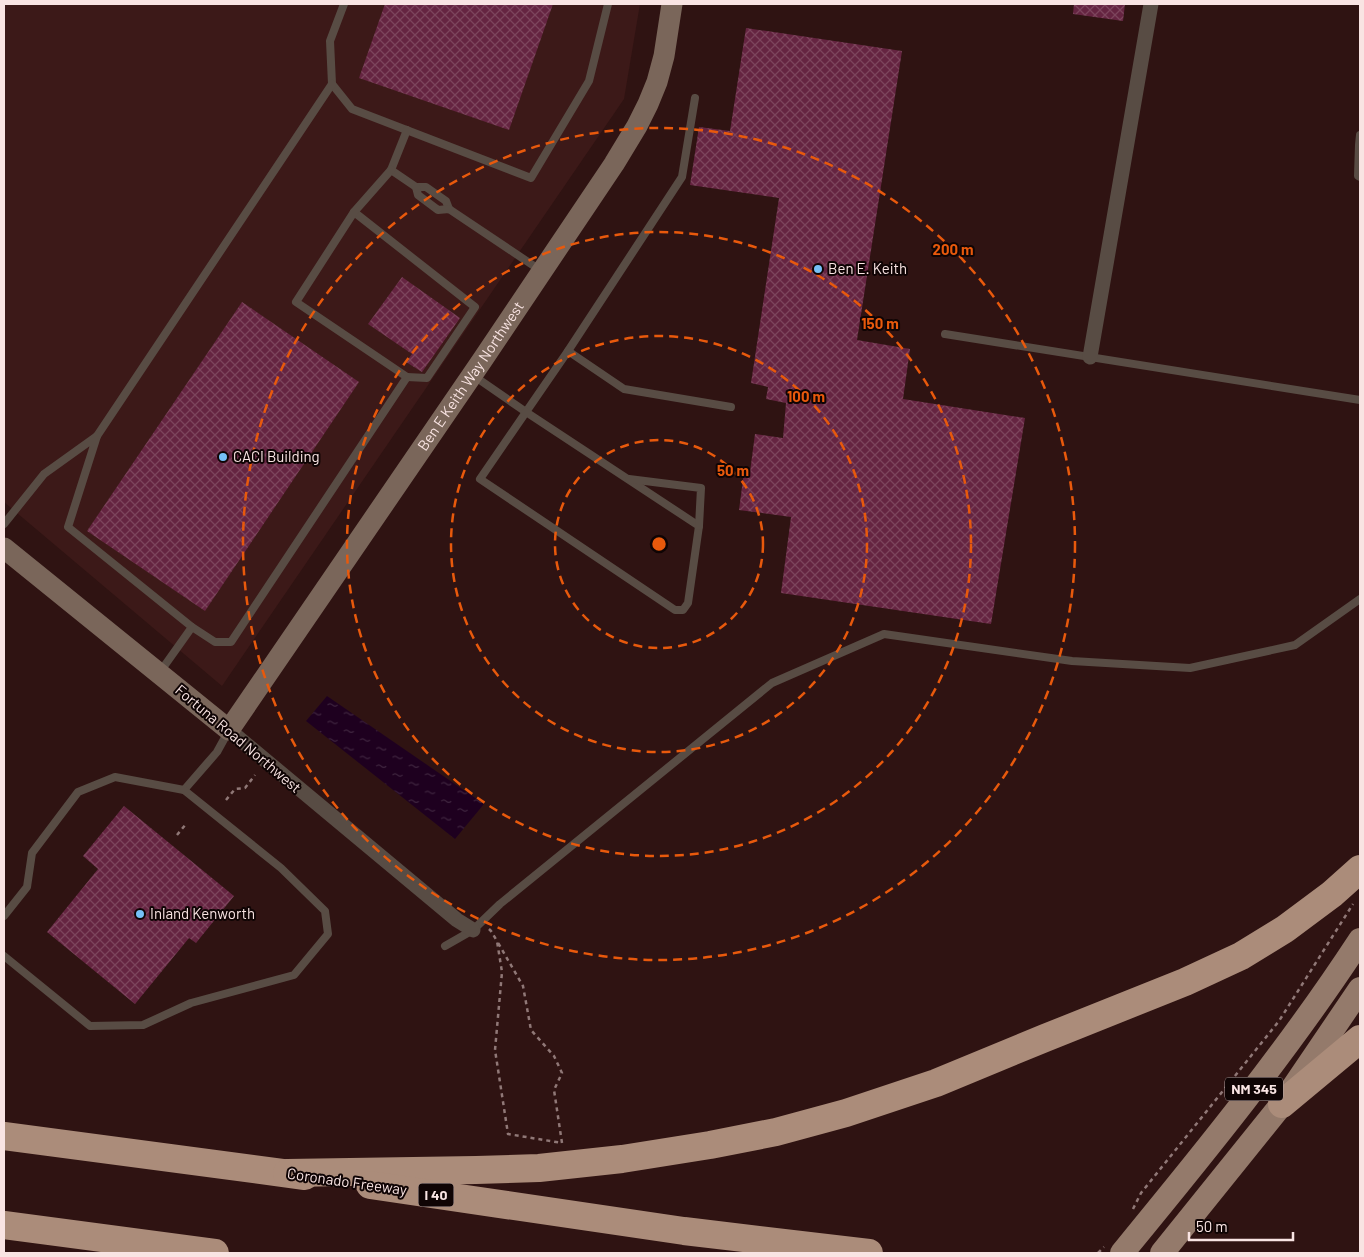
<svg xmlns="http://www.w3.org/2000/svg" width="1364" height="1257" font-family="Barlow,sans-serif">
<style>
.built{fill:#3c1918}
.water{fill:url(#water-ripples)}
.building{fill:url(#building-cross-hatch)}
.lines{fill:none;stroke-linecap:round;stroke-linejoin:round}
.path{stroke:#907877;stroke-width:2.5;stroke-dasharray:4 4;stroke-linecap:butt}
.lane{stroke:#584c44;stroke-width:8}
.street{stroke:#584c44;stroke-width:15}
.secondary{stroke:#7a665a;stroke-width:21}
.primary{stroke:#947a6b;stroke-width:24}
.highway{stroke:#ab8c7a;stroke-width:28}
.ring{fill:none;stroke:#e8590c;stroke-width:2.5;stroke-dasharray:9 6}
.poi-dot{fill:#76c0f7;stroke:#0f0404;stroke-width:2}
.labels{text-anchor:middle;stroke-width:4;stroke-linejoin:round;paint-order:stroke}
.shield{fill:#0f0404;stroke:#b3a1a0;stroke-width:1}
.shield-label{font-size:14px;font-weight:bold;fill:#f9e4e3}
.poi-label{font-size:15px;fill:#f9e4e3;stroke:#0f0404;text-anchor:start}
.street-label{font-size:15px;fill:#f9e4e3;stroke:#0f0404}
.centre{fill:#e8590c;stroke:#0f0404;stroke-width:2.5}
.ring-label{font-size:15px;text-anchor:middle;font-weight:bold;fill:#e8590c;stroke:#0f0404;stroke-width:4;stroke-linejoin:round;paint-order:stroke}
</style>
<defs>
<pattern id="water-ripples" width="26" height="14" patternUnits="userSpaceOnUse" patternTransform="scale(1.25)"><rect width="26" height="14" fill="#1e001f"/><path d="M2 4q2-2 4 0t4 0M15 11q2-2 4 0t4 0" fill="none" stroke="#3f253f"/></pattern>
<pattern id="building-cross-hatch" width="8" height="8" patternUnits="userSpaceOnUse" patternTransform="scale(1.25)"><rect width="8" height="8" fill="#652441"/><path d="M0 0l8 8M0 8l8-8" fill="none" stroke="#7c445c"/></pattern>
</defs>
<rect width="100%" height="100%" fill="#2f1312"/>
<path class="built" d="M 4,4 L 640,4 L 624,99 L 222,686 L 4,502 Z"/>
<path class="water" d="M 327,696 L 484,804 L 455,839 L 306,721 Z"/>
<g class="building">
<path d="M 385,4 L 553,4 L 509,130 L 359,78 Z"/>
<path d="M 1074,4 L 1125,4 L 1123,21 L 1073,14 Z"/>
<path d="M 746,28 L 902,51 L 857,340 L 910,349 L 903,399 L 1025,418 L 991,624 L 781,593 L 791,517 L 739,510 L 744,472 L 750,472 L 755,434 L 783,438 L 786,403 L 766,399 L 768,387 L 751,383 L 779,198 L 690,185 L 699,127 L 730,131 Z"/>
<path d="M 402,277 L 460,318 L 422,372 L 406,362 L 412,354 L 368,324 Z"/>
<path d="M 242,302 L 359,382 L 205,611 L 87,531 Z"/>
<path d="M 124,806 L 234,896 L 196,943 L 189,938 L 135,1004 L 47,932 L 98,869 L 83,856 Z"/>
</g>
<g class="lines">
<g class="path">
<path d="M 226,800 L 235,789 L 245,788 L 255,775"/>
<path d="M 177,835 L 186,824"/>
<path d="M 489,929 L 491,931 L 497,941 L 502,972 L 495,1050 L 508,1134 L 562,1143 L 554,1090 L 562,1073 L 554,1056 L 531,1030 L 523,986 L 497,941"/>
<path d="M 1133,1209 L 1141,1193 L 1279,1021 L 1353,904"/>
<path d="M 1098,1253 L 1104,1247"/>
</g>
<g class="lane">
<path d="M 344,4 L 330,41 L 332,84 L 352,109 L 531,178 L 589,81 L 608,4"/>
<path d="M 407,130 L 391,170 L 416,187 L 426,187 L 446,201 L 449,209"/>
<path d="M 1360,135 L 1359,145 L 1358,176 L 1360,177"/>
<path d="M 416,187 L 418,195 L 438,210 L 449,209 L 540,270"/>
<path d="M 354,212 L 475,307 L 427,378 L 407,377"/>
<path d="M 945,334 L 1360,400"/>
<path d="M 568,351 L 624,389 L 731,407"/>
<path d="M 474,376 L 526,412 L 568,351 L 682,177 L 695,98"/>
<path d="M 526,412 L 699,526 L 688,603 L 683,610 L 675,610 L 480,479 Z"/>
<path d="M 97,436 L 332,84"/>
<path d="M 629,479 L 701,488 L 699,526"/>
<path d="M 4,524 L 44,474 L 97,436 L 68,527 L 192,627"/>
<path d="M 160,672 L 192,627 L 215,642 L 231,642 L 407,377 L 296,302 L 354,212 L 391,170"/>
<path d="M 184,790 L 217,752 L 228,732"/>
<path d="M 4,916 L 27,887 L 32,853 L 78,792 L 115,777 L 184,790 L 281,868 L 325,911 L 328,934 L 294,975 L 191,1003 L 143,1025 L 90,1026 L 4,956"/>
<path d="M 445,946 L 473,930 L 500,904 L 772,683 L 884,634 L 1072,661 L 1190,668 L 1295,645 L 1360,599"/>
</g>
<g class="street">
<path d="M 1090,357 L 1151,4"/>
<path d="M 229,730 L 457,920 L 473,930"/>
</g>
<path class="secondary" id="s1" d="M 4,548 L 229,730 L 481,362 L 614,164 L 637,126 L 648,104 L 657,82 L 664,56 L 672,4"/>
<g class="primary">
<path d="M 1122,1253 C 1205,1152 1288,1050 1360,940"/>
<path d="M 1162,1253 L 1282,1104 L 1360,989"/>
</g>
<g class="highway">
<path d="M 1282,1104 L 1360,1039"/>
<path d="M 4,1136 L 305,1176"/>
<path d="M 287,1173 L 476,1170 L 539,1168 L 622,1159 L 710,1145 L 776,1132 L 846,1113 L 936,1083 L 1045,1038 L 1185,982 L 1241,956 L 1285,929 L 1332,894 L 1360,869"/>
<path d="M 370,1185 L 684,1231 L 869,1253"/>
<path d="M 4,1225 L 215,1253"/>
</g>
</g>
<g class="ring">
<circle cx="659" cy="544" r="104"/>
<circle cx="659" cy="544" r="208"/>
<circle cx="659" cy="544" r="312"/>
<circle cx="659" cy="544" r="416"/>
</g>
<g class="poi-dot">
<circle cx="818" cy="269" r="5"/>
<circle cx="223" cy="457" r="5"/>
<circle cx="140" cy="914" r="5"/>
</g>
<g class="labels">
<g class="shield">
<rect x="1225" y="1077.5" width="58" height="23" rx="4"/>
<rect x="418.5" y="1183.5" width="35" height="23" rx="4"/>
</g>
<g class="shield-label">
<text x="1254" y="1094">NM 345</text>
<text x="436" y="1200">I 40</text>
</g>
<g class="poi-label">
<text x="828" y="274">Ben E. Keith</text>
<text x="233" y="462">CACI Building</text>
<text x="150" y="919">Inland Kenworth</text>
</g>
<g class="street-label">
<text dy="5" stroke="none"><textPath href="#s1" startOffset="718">Ben E Keith Way Northwest</textPath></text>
<text transform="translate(238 739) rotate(40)" y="5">Fortuna Road Northwest</text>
<text transform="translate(347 1182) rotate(8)" y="5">Coronado Freeway</text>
</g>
</g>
<circle cx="659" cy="544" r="8" class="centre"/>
<g class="ring-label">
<text x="953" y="255">200 m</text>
<text x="880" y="329">150 m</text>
<text x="806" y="402">100 m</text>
<text x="733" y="476">50 m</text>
</g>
<rect width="1364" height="1257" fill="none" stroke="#f9e4e3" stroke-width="10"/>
<path d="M1189 1232v8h104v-8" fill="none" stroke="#f9e4e3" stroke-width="2.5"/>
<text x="1196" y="1232" font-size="15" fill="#f9e4e3" stroke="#0f0404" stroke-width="4" paint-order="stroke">50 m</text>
</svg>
